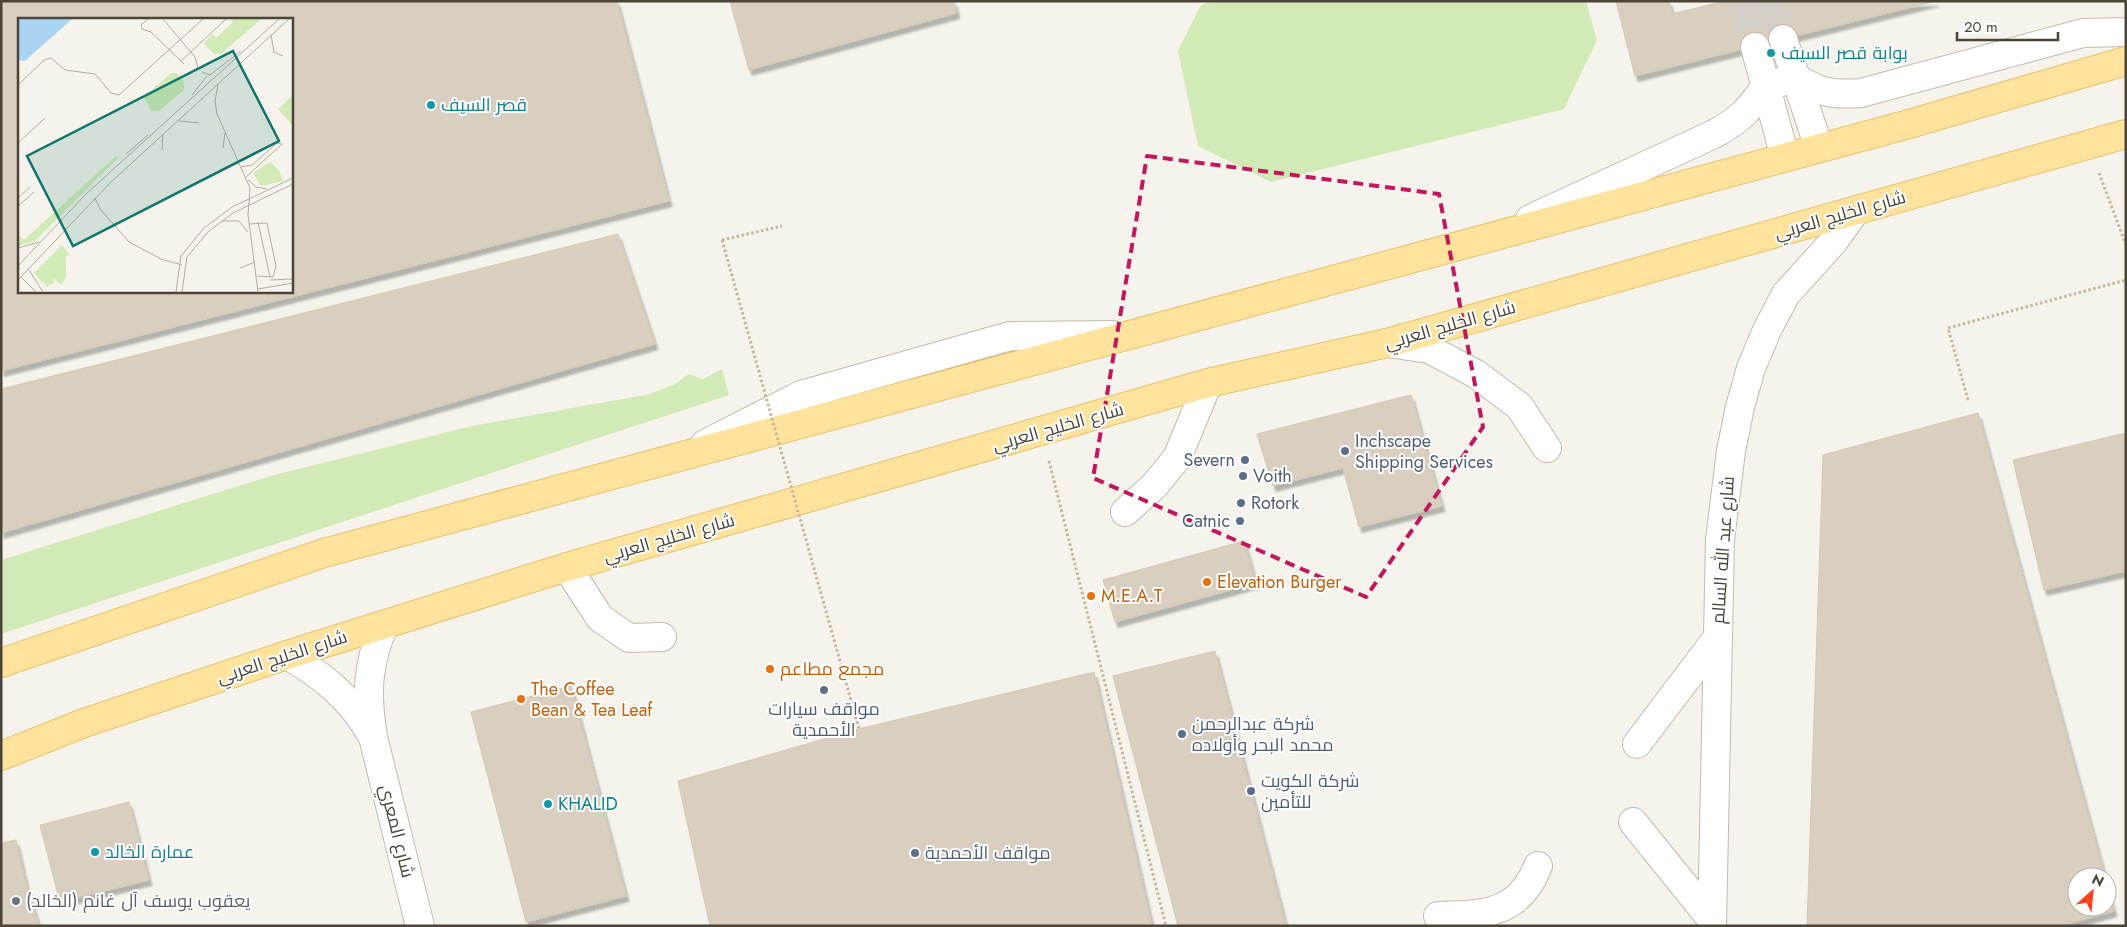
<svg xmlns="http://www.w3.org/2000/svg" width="2127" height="927" font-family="Jost,Cairo,sans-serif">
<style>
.green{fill:#d2eab5}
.building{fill:#d8cfc1;stroke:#d3c7b4;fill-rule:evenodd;filter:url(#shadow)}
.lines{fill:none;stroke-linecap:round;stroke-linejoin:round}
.minor-tunnel{stroke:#d4d0c8;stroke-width:28;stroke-dasharray:28 14;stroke-linecap:butt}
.minor-casing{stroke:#c2bbae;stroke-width:30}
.major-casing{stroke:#e6c16a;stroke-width:30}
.path{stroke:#c4b79f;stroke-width:3;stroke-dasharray:2.5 2.5;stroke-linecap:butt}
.minor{stroke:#fff;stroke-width:28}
.major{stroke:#ffe39c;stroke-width:28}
.path-bridge{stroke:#c4b79f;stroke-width:3;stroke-dasharray:2.5 2.5;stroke-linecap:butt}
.marked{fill:none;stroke:#c2185b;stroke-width:4;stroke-dasharray:10 6;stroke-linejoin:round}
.culture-dot{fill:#0f9aa8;stroke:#fff;stroke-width:2}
.service-dot{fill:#5c6f8a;stroke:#fff;stroke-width:2}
.food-dot{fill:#e8710a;stroke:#fff;stroke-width:2}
.worship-dot{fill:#6b7280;stroke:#fff;stroke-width:2}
.labels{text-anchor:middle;stroke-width:4;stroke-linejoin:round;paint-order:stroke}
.culture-label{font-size:18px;fill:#0d838f;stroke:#fff;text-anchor:start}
.street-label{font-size:18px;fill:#4b4439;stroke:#fff}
.service-label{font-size:18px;fill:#4e5e75;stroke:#fff;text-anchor:start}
.food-label{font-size:18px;fill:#c56008;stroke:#fff;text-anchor:start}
.worship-label{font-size:18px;fill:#5b616d;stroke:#fff;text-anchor:start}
.inset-road{fill:none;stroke:#b2ada4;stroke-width:1}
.view{fill:#0f766e;fill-opacity:0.15;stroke:#0f766e;stroke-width:2.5}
.inset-edge{fill:none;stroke:#4b4439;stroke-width:2.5}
</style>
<defs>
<filter id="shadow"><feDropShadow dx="3" dy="5.5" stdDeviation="1" flood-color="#0004"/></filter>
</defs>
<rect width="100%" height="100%" fill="#f6f3ec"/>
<g class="green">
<path d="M 1214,1 L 1586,1 L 1597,40 L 1564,109 L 1271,182 L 1198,146 L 1178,51 L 1201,5 Z"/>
<path d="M 722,369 L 729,395 L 1,634 L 1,560 L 274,475 L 472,426 L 650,394 L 675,384 L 689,374 L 703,379 Z"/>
</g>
<g class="building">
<path d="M 1,1 L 617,1 L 669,201 L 1,371 ZM 19,19 L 291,19 L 291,291 L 19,291 Z"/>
<path d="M 730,1 L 954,1 L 957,13 L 749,70 Z"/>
<path d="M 1616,1 L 1669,1 L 1672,14 L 1725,1 L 1936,1 L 1635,76 Z"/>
<path d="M 618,234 L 655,344 L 1,533 L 1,389 Z"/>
<path d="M 1411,395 L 1442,506 L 1359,527 L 1343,468 L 1273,486 L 1257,434 Z"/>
<path d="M 1978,413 L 2105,877 L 2077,877 L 2077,907 L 2107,907 L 2107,886 L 2114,911 L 2061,926 L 1807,926 L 1823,455 Z"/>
<path d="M 2126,433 L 2126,571 L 2044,590 L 2013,460 Z"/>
<path d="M 1244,541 L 1256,583 L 1115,622 L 1103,580 Z"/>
<path d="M 1215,651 L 1251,791 L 1286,926 L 1178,926 L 1113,676 Z"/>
<path d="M 1094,672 L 1152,926 L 710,926 L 678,781 L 859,729 Z"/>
<path d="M 571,686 L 626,896 L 526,922 L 471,712 Z"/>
<path d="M 129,802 L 149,880 L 60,902 L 40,825 Z"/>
<path d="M 16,840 L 25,880 L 39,926 L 1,926 L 1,843 Z"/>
</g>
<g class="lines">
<g class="minor-tunnel">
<path d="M 1742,1 L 1755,47"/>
<path d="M 1772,1 L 1783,39"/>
</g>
<g class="minor-casing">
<g id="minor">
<path d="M 1783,39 L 1796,78 C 1821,93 1832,95 1861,93 L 2083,33 L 2126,32"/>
<path d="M 1755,47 L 1785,157"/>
<path d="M 1530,219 L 1714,134 C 1740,120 1749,110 1766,86 L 1796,78 L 1819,148"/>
<path d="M 1387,343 L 1429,349 L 1476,374 L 1519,406 L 1547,448"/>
<path d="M 705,444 L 801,395 L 1010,336 L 1112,335"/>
<path d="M 1125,512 L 1154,486 L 1177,458 L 1208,383"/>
<path d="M 567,567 L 600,618 L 629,638 L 662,637"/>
<path d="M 384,625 C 367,665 366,694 373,737 L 420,926"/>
<path d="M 287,655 C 322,675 351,698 371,734"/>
<path d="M 1637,744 L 1718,637"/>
<path d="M 1633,822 L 1712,920"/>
<path d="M 1438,916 C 1483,915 1519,915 1538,866"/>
<path d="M 1712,926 L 1720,540 L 1731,451 L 1740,407 L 1751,368 L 1767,330 L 1786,294 L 1834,241 L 1856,210"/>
</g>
</g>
<g class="major-casing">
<g id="major">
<path d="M 1,663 L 324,553 L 1909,124 L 2126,61"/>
<path d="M 1,756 L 84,723 L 287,655 L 567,567 L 1208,383 L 1387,343 L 2126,134"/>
</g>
</g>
<g class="path">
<path d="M 2099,173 L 2126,245"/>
<path d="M 722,240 L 782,226"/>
<path d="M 1968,400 L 1948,328 L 2126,280"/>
<path d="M 1049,461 L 1166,926"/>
</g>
<use href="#minor" class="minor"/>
<use href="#major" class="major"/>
<path class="path-bridge" d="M 722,240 L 859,729"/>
</g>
<path class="marked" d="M 1147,156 L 1439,194 L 1483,427 L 1366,597 L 1093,478 Z"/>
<g class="culture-dot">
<circle cx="1771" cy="53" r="5"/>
<circle cx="431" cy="105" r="5"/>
<circle cx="548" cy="804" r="5"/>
<circle cx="95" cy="852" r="5"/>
</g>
<g class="service-dot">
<circle cx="1345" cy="451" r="5"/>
<circle cx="1245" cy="460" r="5"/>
<circle cx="1243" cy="476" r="5"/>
<circle cx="1241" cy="503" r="5"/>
<circle cx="1240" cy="521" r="5"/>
<circle cx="824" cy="690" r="5"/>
<circle cx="1182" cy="734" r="5"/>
<circle cx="1251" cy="791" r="5"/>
<circle cx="915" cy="853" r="5"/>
</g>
<g class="food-dot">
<circle cx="1207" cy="582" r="5"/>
<circle cx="1091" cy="596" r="5"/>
<circle cx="770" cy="669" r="5"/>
<circle cx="521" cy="699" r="5"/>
</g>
<circle class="worship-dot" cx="16" cy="901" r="5"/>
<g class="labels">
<g class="culture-label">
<text x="1781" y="59">بوابة قصر السيف</text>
<text x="441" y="111">قصر السيف</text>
<text x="558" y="810">KHALID</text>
<text x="105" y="858">عمارة الخالد</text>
</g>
<g class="street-label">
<text transform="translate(1840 215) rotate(-16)" y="6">شارع الخليج العربي</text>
<text transform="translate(1450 325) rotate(-16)" y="6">شارع الخليج العربي</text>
<text transform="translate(1058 427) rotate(-16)" y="6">شارع الخليج العربي</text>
<text transform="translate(669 538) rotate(-16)" y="6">شارع الخليج العربي</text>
<text transform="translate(1723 550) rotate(-86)" y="6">شارع عبد الله السالم</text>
<text transform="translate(282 657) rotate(-18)" y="6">شارع الخليج العربي</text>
<text transform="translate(397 831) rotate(76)" y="6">شارع المعري</text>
</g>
<g class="service-label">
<text x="1355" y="447">Inchscape<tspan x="1355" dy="21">Shipping Services</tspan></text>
<text x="1235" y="466" text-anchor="end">Severn</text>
<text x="1253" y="482">Voith</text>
<text x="1251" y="509">Rotork</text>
<text x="1230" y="527" text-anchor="end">Catnic</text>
<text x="824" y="715" text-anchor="middle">مواقف سيارات<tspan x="824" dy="21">الأحمدية</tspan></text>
<text x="1192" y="730">شركة عبدالرحمن<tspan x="1192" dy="21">محمد البحر وأولاده</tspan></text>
<text x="1261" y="787">شركة الكويت<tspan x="1261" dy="21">للتأمين</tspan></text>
<text x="925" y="859">مواقف الأحمدية</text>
</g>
<g class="food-label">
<text x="1217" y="588">Elevation Burger</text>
<text x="1101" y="602">M.E.A.T</text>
<text x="780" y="675">مجمع مطاعم</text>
<text x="531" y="695">The Coffee<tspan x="531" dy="21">Bean &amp; Tea Leaf</tspan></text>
</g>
<g class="worship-label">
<text x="26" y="907">يعقوب يوسف آل غانم (الخالد)</text>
</g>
</g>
<g transform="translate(18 18)">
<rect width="275" height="275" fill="#f6f3ec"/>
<path d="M 212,1 L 243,1 L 203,36 L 196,36 L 186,25 L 195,16 L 198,20 L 215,4 ZM 153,55 L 159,55 L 166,63 L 166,72 L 141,93 L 133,93 L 126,79 ZM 275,77 L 275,108 L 260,91 ZM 98,138 L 100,140 L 17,223 L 0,228 L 0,216 L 6,222 ZM 252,144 L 261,152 L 265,163 L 243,168 L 235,155 ZM 44,227 L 51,236 L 48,239 L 48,260 L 43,267 L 35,260 L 36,264 L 29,269 L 16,255 Z" fill="#d2eab5"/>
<path d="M 0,1 L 54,1 L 7,43 L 0,42 Z" fill="#a9d4f2"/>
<path class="inset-road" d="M 130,1 L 123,7 L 124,11 L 133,14 L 166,46M 145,1 L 177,39 L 180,50M 253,17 L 256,34 L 265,38M 163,43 L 208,1M 184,54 L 192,57 L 223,33M 0,67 L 26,42 L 33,40 L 47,52 L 77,56 L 93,75 L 101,77 L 185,1M 200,67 L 197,83 L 199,96 L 232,170 L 230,197 L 240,274M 174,77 L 189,58M 161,103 L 181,105M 0,125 L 27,100M 205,130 L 207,115M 144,132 L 145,116M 108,136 L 130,117M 223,149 L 234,147 L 259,125 L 264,126 L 228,159M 230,162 L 238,169 L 249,171M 0,180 L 12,169M 77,180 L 82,191 L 111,224 L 143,241 L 164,247M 0,188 L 16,174M 204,203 L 221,203 L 230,214M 240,204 L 252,259M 231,206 L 249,205 L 258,248 L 255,259 L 239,258M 0,230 L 21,224M 0,248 L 68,176 L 261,1M 222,250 L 237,244M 11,252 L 25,274M 3,259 L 18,274M 0,262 L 92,165 L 271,1M 252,262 L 275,261M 240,271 L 275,265M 158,274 L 163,238 L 186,210 L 214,189 L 275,160M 164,274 L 169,239 L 190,214 L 215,195 L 275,166"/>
<path class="view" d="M 215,33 L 261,123 L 55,228 L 9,138 Z"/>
<rect width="275" height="275" class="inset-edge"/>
</g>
<rect width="2127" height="927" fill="none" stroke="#4b4439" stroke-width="5"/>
<g transform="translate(2092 892) rotate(27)"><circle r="24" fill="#ffffff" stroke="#b7b4b0"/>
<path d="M0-4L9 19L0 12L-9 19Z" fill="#fc3f1d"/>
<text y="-8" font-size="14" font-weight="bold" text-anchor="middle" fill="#4b4439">N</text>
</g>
<path d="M1957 32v8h101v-8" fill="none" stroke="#4b4439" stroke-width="2.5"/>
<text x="1964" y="32" font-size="15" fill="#4b4439" stroke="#ffffff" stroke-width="4" paint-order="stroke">20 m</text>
</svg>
